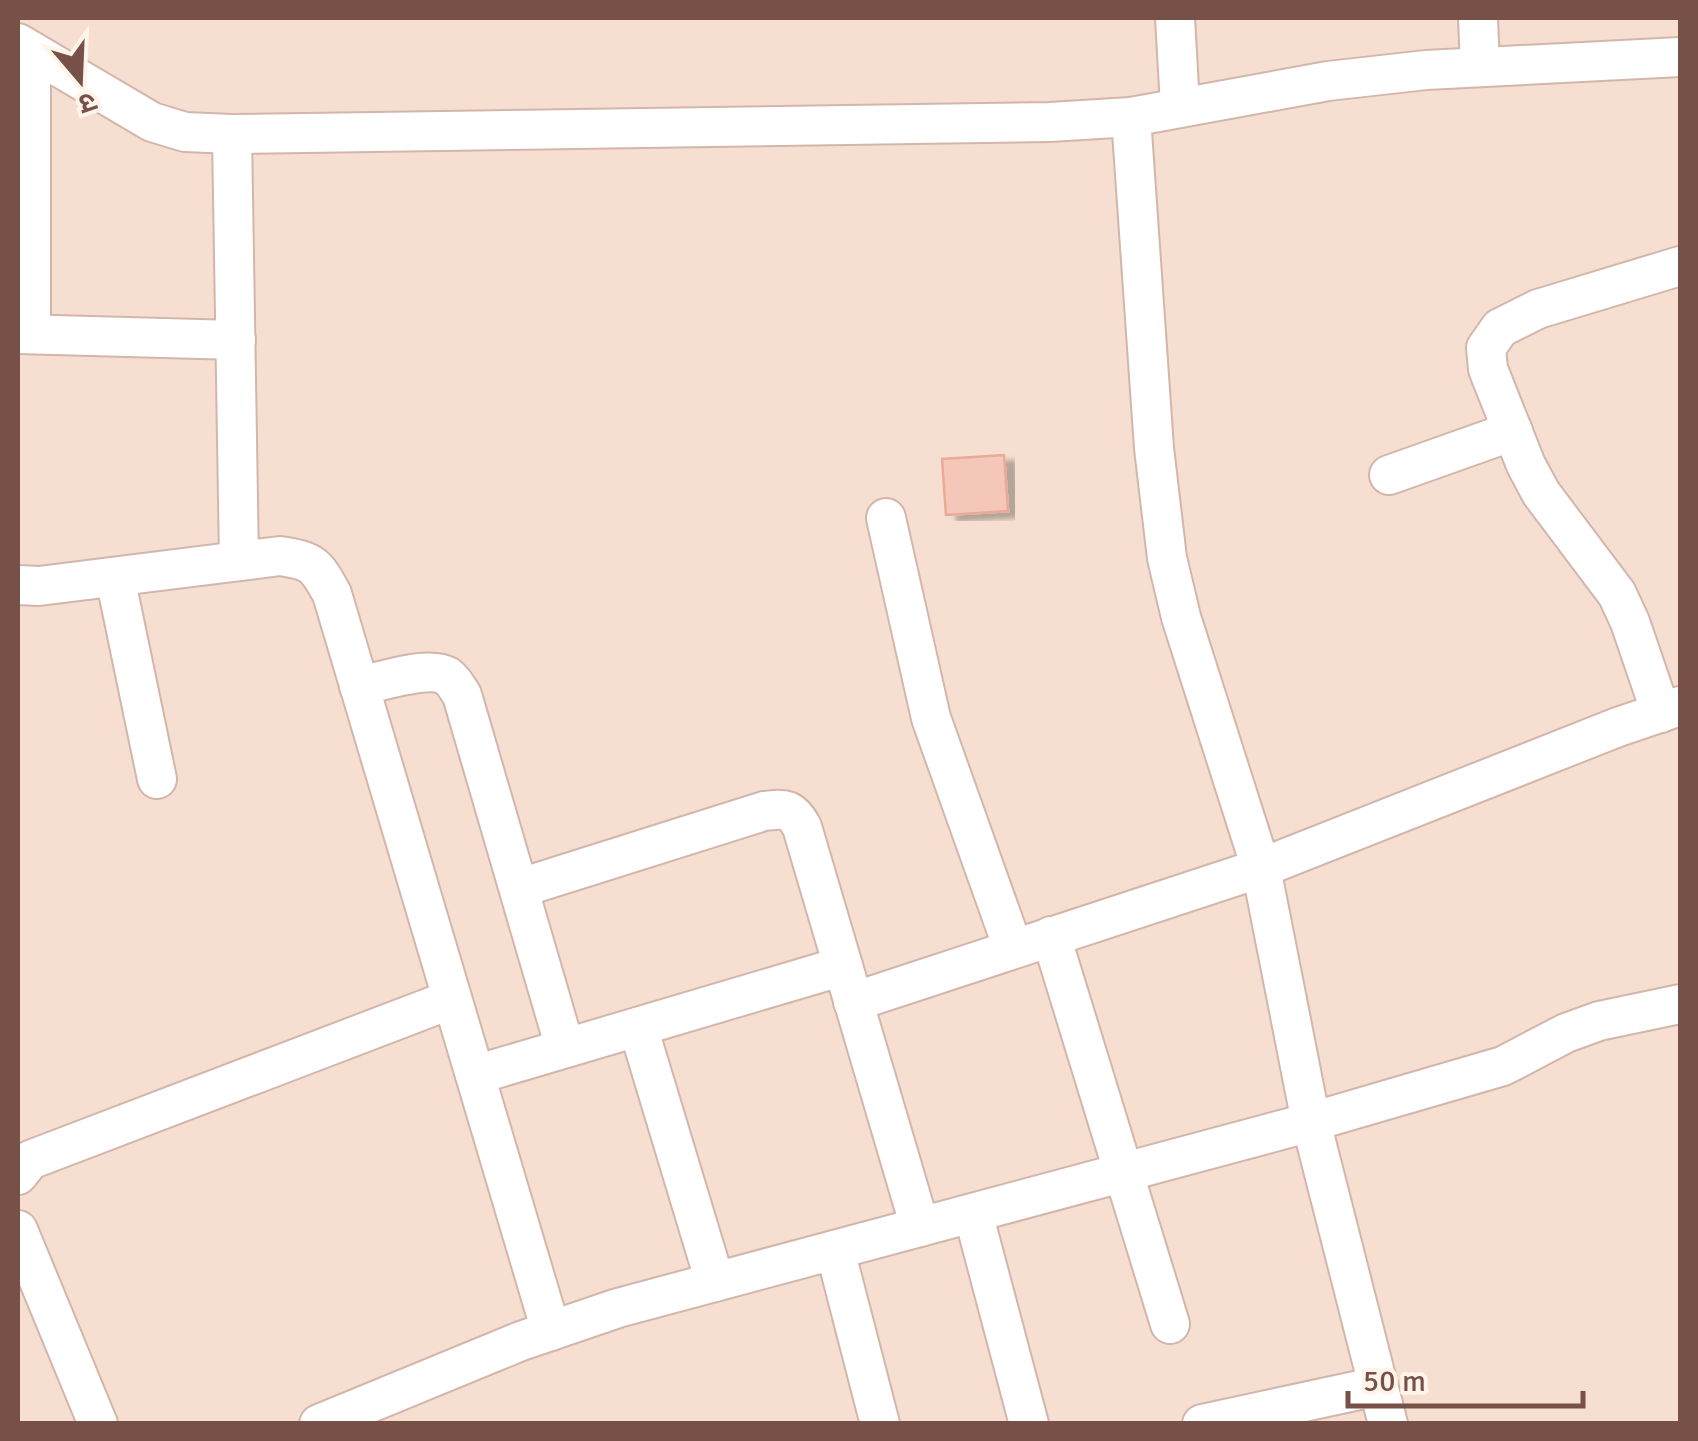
<svg xmlns="http://www.w3.org/2000/svg" width="1698" height="1441" font-family="Signika,'Noto Sans Devanagari',sans-serif">
<style>
.residential{fill:#f6dfd0}
.building{fill:#f5c7b8;stroke:#e9aa97;stroke-width:2.5;filter:url(#shadow)}
.lines{fill:none;stroke-linecap:round;stroke-linejoin:round}
.minor-casing{stroke:#d2b6ab;stroke-width:42}
.minor{stroke:#fff;stroke-width:38}
</style>
<defs>
<filter id="shadow"><feDropShadow dx="11" dy="6" stdDeviation="2.5" flood-color="#0004"/></filter>
</defs>
<rect width="100%" height="100%" fill="#feefe2"/>
<rect class="residential" x="18" y="18" width="1662" height="1405"/>
<path class="building" d="M 1004,455 L 1008,511 L 946,515 L 942,459 Z"/>
<g class="lines">
<g class="minor-casing">
<g id="minor">
<path d="M 1175,18 L 1180,106"/>
<path d="M 1478,18 L 1480,67"/>
<path d="M 18,43 L 152,122 L 185,132 L 232,134 L 1050,122 L 1131,117 L 1328,81 L 1426,70 L 1680,57"/>
<path d="M 31,51 L 31,334"/>
<path d="M 1131,117 L 1154,448 L 1167,558 L 1181,617 L 1261,868 L 1311,1122 L 1388,1424"/>
<path d="M 232,134 L 239,561"/>
<path d="M 18,334 L 236,340"/>
<path d="M 1389,475 L 1513,431"/>
<path d="M 886,518 L 931,718 L 1013,948"/>
<path d="M 115,577 L 157,779"/>
<path d="M 18,585 L 39,586 L 280,556 C 314,561 316,565 332,594 L 551,1331"/>
<path d="M 359,686 C 381,682 428,665 447,676 C 454,681 457,688 462,695 L 565,1048"/>
<path d="M 1661,713 L 1630,622 L 1617,594 L 1541,493 L 1526,465 L 1488,369 L 1486,348 L 1500,328 L 1538,309 L 1680,266"/>
<path d="M 520,888 L 764,811 C 785,809 791,807 802,827 L 920,1227"/>
<path d="M 1051,936 L 1170,1324"/>
<path d="M 853,1002 L 1261,868 L 1618,727 L 1680,706"/>
<path d="M 638,1027 L 715,1282"/>
<path d="M 475,1075 L 843,966"/>
<path d="M 18,1175 L 30,1160 L 452,999"/>
<path d="M 973,1213 L 1029,1424"/>
<path d="M 18,1230 L 98,1424"/>
<path d="M 835,1250 L 880,1424"/>
<path d="M 319,1424 L 521,1341 L 618,1308 L 1311,1122 L 1503,1066 L 1566,1033 L 1599,1021 L 1680,1004"/>
<path d="M 1202,1424 L 1378,1386"/>
</g>
</g>
<use href="#minor" class="minor"/>
</g>
<rect width="1698" height="1441" fill="none" stroke="#775147" stroke-width="40"/>
<g transform="translate(80 80) rotate(161)" stroke="#fff4ea" stroke-width="8" paint-order="stroke">
<path d="M0-8L18 38L0 25L-18 38Z" fill="#775147"/>
<text y="-15" font-size="28" font-weight="bold" text-anchor="middle" fill="#775147">उ</text>
</g>
<path d="M1348 1391v15h235v-15" fill="none" stroke="#775147" stroke-width="5"/>
<text x="1363" y="1391" font-size="30" fill="#775147" stroke="#fff4ea" stroke-width="8" paint-order="stroke">50 m</text>
</svg>
